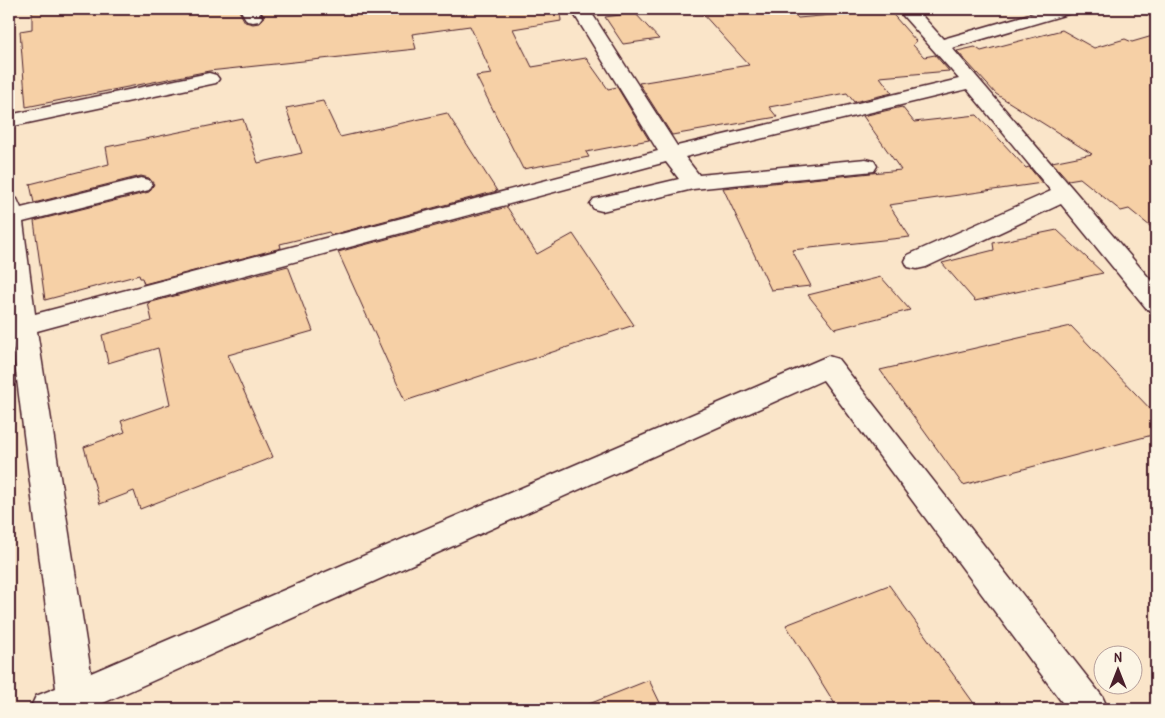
<svg xmlns="http://www.w3.org/2000/svg" width="1165" height="718" font-family="'Patrick Hand',sans-serif">
<style>
.built{fill:#fae5c9;fill-rule:evenodd}
.building{fill:#f6d0a6;stroke:#4a1f2b}
.lines{fill:none;stroke-linecap:round;stroke-linejoin:round}
.minor-casing{stroke:#4a1f2b;stroke-width:3}
.minor{fill:#fcf5e5;fill-rule:evenodd}
</style>
<rect width="100%" height="100%" fill="#fbeed8"/>
<filter id="ink" filterUnits="userSpaceOnUse"><feTurbulence type="fractalNoise" baseFrequency=".02" numOctaves="2"/><feDisplacementMap in="SourceGraphic" scale="10" xChannelSelector="R" yChannelSelector="G"/><feConvolveMatrix kernelMatrix="1 2 1 2 8 2 1 2 1" color-interpolation-filters="sRGB"/></filter>
<g filter="url(#ink)">
<path class="built" d="M 9,9 L 1156,9 L 1156,709 L 9,709 ZM 1102,656 L 1132,656 L 1132,686 L 1102,686 Z"/>
<g class="building">
<path d="M 32,9 L 238,9 L 245,22 L 253,24 L 259,23 L 264,18 L 260,9 L 560,9 L 561,21 L 513,29 L 532,67 L 586,58 L 608,89 L 617,87 L 649,140 L 586,152 L 589,157 L 523,169 L 476,76 L 492,74 L 470,26 L 412,34 L 416,49 L 209,71 L 26,107 L 20,31 L 32,29 Z"/>
<path d="M 728,9 L 788,9 L 798,18 L 889,10 L 916,41 L 913,45 L 924,57 L 935,55 L 949,71 L 880,77 L 892,93 L 854,102 L 847,93 L 769,107 L 777,117 L 672,135 L 639,83 L 749,65 L 702,13 Z"/>
<path d="M 635,13 L 659,39 L 623,44 L 605,17 Z"/>
<path d="M 1062,30 L 1094,48 L 1125,39 L 1132,42 L 1156,35 L 1156,231 L 1129,209 L 1121,211 L 1080,178 L 1068,180 L 1052,162 L 1092,154 L 996,94 L 957,51 L 975,47 L 981,51 Z"/>
<path d="M 323,101 L 340,137 L 447,113 L 497,191 L 331,235 L 329,232 L 280,244 L 281,248 L 144,284 L 142,278 L 140,278 L 139,275 L 45,300 L 34,221 L 149,192 L 154,184 L 149,178 L 141,176 L 34,203 L 30,184 L 109,164 L 106,147 L 243,119 L 258,163 L 302,153 L 286,108 Z"/>
<path d="M 902,107 L 914,122 L 977,115 L 1026,168 L 1029,167 L 1042,183 L 889,205 L 910,237 L 792,250 L 811,286 L 771,290 L 723,188 L 901,170 L 863,116 Z"/>
<path d="M 507,207 L 537,254 L 573,234 L 634,325 L 405,401 L 338,252 Z"/>
<path d="M 1057,230 L 1103,273 L 975,301 L 942,263 L 994,250 L 993,243 Z"/>
<path d="M 288,266 L 313,331 L 228,355 L 273,457 L 140,509 L 134,491 L 100,504 L 84,447 L 125,432 L 121,421 L 170,404 L 158,348 L 108,363 L 102,335 L 152,321 L 148,303 Z"/>
<path d="M 881,277 L 910,310 L 835,329 L 808,295 Z"/>
<path d="M 1071,326 L 1156,415 L 1156,434 L 963,485 L 880,370 Z"/>
<path d="M 889,585 L 978,709 L 838,709 L 786,625 Z"/>
<path d="M 649,680 L 663,709 L 579,709 L 579,708 Z"/>
</g>
<g class="lines">
<g class="minor-casing">
<g id="minor">
<path d="M 240,9 L 258,9 L 262,17 L 259,21 L 253,22 L 247,21 Z"/>
<path d="M 571,9 L 589,9 L 677,146 L 959,79 L 897,9 L 916,9 L 943,39 L 1047,9 L 1074,9 L 1071,13 L 952,48 L 1156,286 L 1156,312 L 1147,309 L 1061,204 L 926,267 L 917,269 L 908,267 L 905,261 L 908,255 L 1051,191 L 967,89 L 685,157 L 699,175 L 866,159 L 874,161 L 877,166 L 874,171 L 693,189 L 602,211 L 594,209 L 590,204 L 594,199 L 679,179 L 666,162 L 37,331 L 91,673 L 828,356 L 838,359 L 1102,696 L 1108,709 L 1067,709 L 823,380 L 90,709 L 30,709 L 36,696 L 56,688 L 9,316 L 9,197 L 17,199 L 21,208 L 141,178 L 149,180 L 152,185 L 149,190 L 23,222 L 35,314 L 658,151 Z"/>
<path d="M 1144,9 L 1156,9 L 1156,16 L 1150,15 Z"/>
<path d="M 209,73 L 216,75 L 219,79 L 216,83 L 9,127 L 9,115 Z"/>
</g>
</g>
<use href="#minor" class="minor"/>
</g>
</g>
<rect width="1165" height="718" fill="none" stroke="#fcf5e5" stroke-width="30"/>
<rect x="15" y="15" width="1135" height="688" fill="none" stroke="#4a1f2b" stroke-width="2" filter="url(#ink)"/>
<g transform="translate(1118 670)"><circle r="24" fill="#fcf5e5" stroke="#b59f9b"/>
<path d="M0-4L9 19L0 12L-9 19Z" fill="#4a1f2b"/>
<text y="-8" font-size="14" font-weight="bold" text-anchor="middle" fill="#4a1f2b">N</text>
</g>
</svg>
